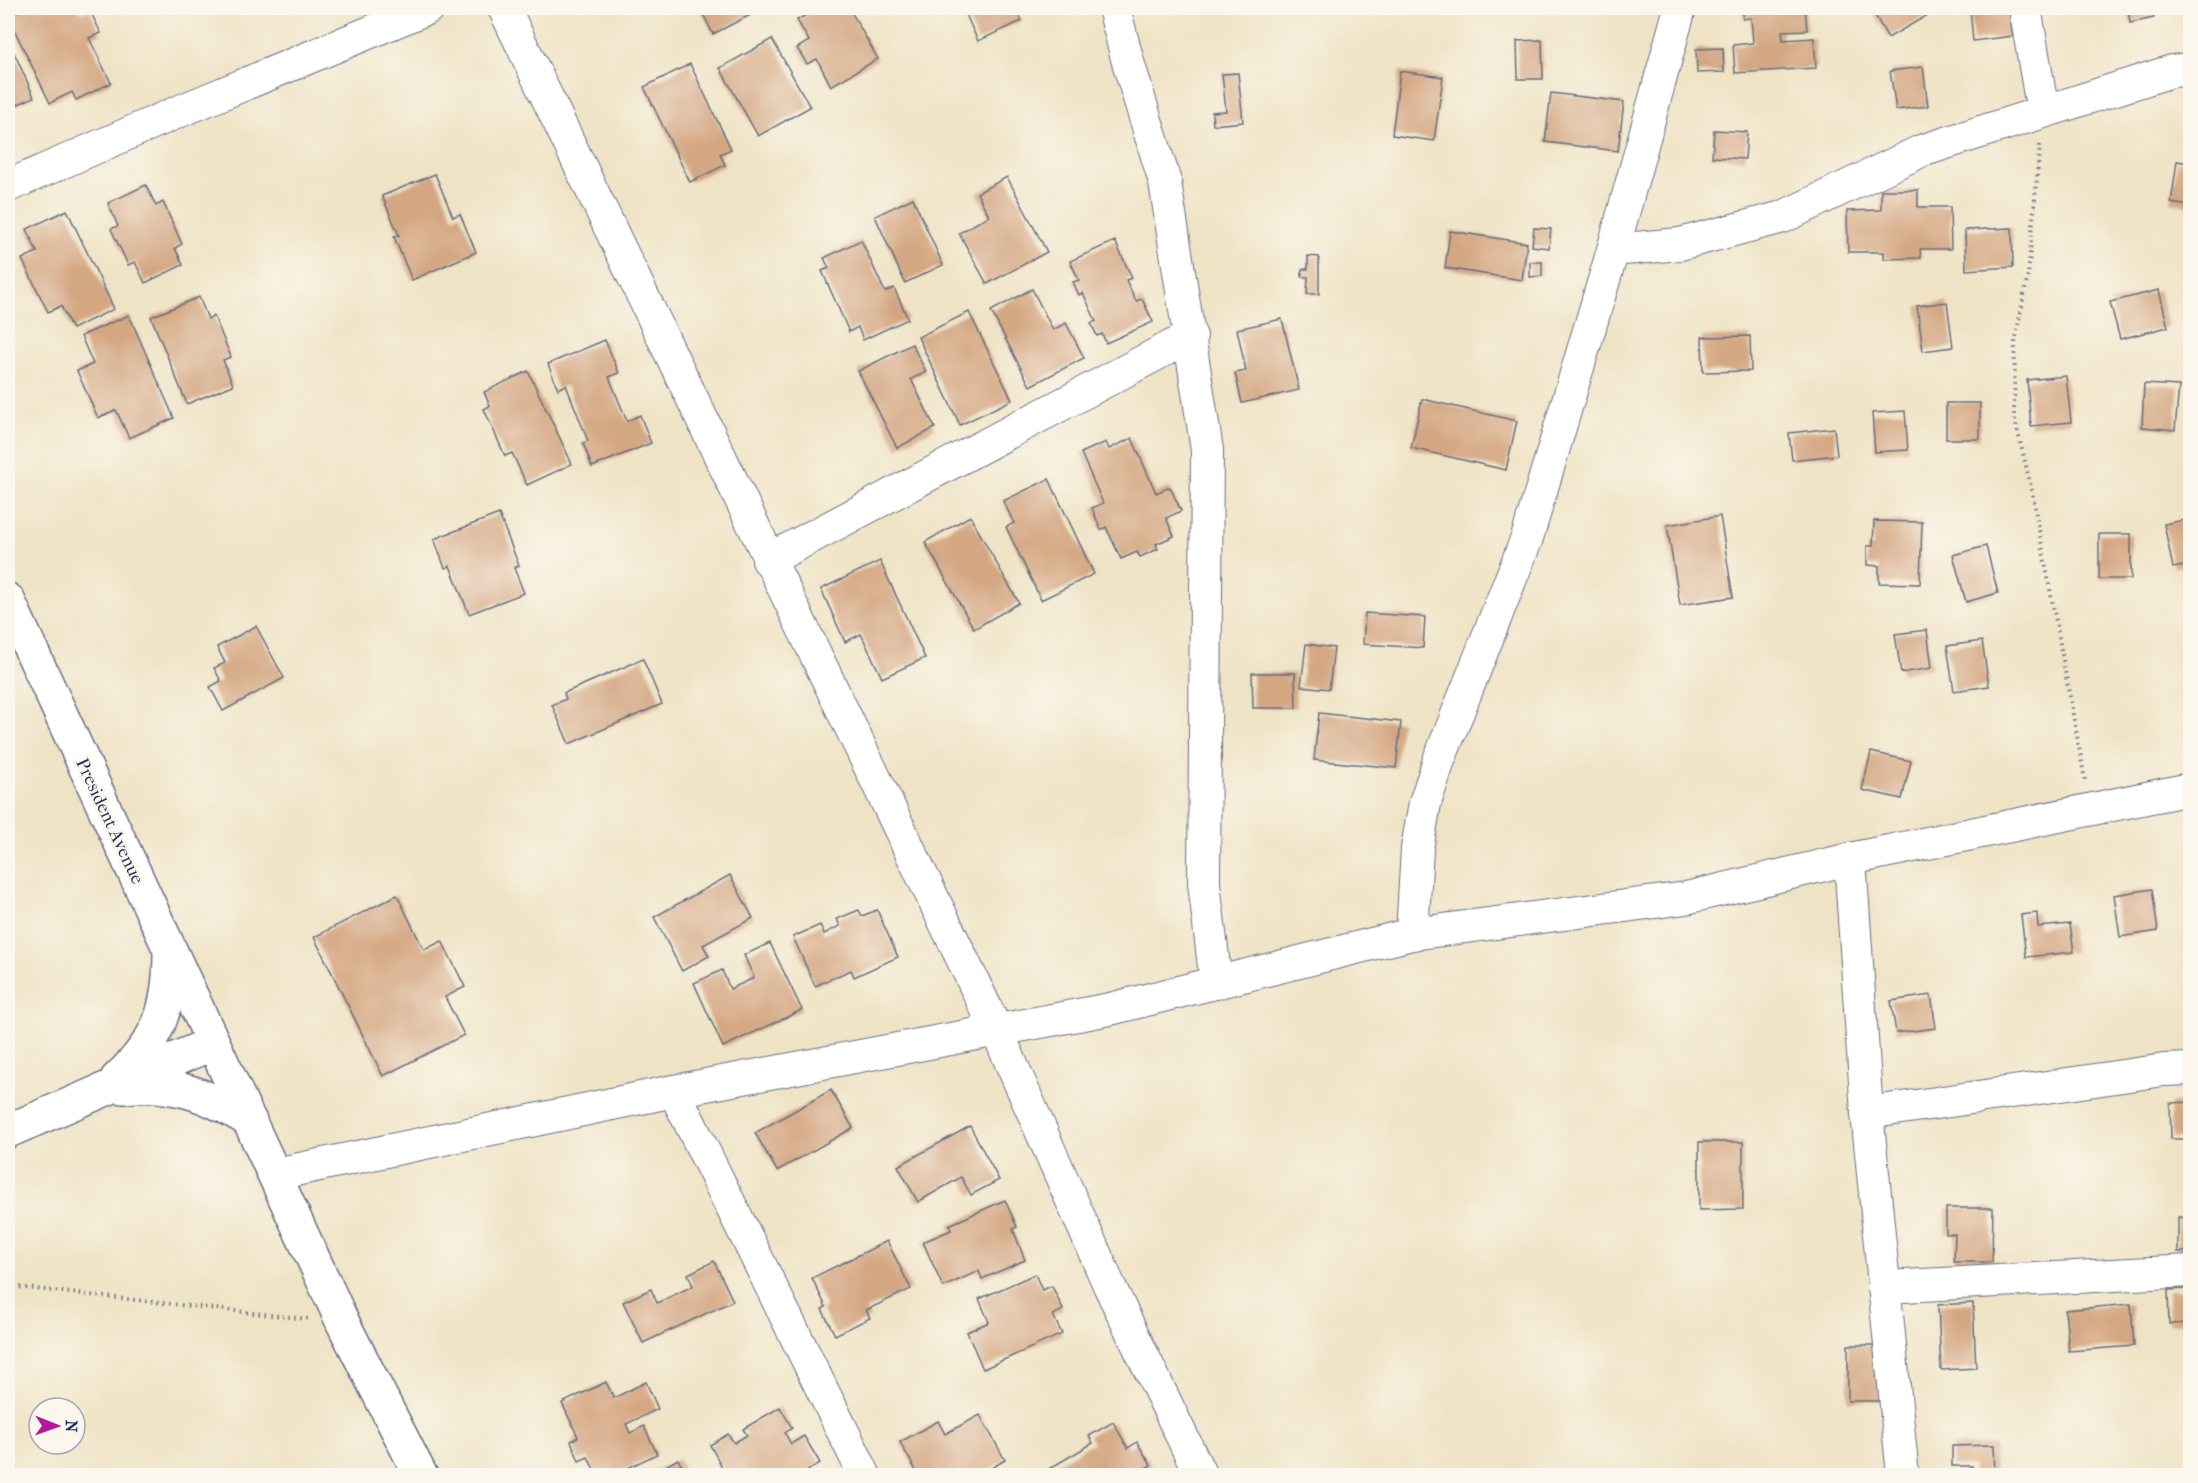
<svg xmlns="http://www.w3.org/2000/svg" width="2198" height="1483" font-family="'IM FELL French Canon',serif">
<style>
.building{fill:#d4a783}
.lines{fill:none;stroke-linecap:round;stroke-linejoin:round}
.minor-casing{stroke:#656e82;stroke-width:34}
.major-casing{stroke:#656e82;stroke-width:36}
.path{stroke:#656e82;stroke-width:4;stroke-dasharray:1.5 4.5;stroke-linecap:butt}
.minor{stroke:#fff;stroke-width:32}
.major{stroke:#fff;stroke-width:33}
.labels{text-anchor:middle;stroke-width:6;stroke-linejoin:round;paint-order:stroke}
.street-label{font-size:18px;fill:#1b2f5e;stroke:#fbf7ec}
</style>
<rect width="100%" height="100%" fill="#fbf7ec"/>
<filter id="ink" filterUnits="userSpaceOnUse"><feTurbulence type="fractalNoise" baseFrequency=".0167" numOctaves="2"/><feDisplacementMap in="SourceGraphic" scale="12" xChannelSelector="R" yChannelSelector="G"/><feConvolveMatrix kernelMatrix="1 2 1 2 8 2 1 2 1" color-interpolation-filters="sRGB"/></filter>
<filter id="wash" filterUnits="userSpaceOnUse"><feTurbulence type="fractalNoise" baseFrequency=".008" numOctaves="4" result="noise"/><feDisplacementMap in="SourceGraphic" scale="24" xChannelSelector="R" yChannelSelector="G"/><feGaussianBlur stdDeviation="1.35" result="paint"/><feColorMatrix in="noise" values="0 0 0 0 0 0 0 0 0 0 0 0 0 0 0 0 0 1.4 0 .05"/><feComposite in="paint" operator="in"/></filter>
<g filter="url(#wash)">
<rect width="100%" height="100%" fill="#efe3c5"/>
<g id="blocks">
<g class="building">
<path d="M 23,8 L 79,8 L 81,13 L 89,9 L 101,33 L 89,38 L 111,83 L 76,100 L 72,92 L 50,103 L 8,17 Z"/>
<path d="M 700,8 L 764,8 L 713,34 Z"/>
<path d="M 819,8 L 849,8 L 878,59 L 831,86 L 817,59 L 807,64 L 797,48 L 809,41 L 797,20 Z"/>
<path d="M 963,8 L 1016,8 L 1022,21 L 978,41 Z"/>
<path d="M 1743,8 L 1780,8 L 1780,10 L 1805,8 L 1807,30 L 1782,31 L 1783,40 L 1814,38 L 1816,68 L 1735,73 L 1733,45 L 1753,43 L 1751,18 L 1743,19 Z"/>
<path d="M 1871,8 L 1923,8 L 1928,15 L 1888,38 Z"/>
<path d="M 2009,8 L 2013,36 L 1973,41 L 1970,9 Z"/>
<path d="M 2128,8 L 2152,8 L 2154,18 L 2130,23 Z"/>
<path d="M 8,39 L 34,97 L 8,109 Z"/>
<path d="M 772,39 L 810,107 L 758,136 L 720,68 Z"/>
<path d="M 1542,40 L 1543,79 L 1518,79 L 1517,41 Z"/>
<path d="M 1723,48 L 1724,72 L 1697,73 L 1696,49 Z"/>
<path d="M 690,64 L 731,149 L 720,154 L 725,165 L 690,182 L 644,87 Z"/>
<path d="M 1923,67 L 1928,106 L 1896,110 L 1890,71 Z"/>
<path d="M 1400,71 L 1443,77 L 1434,141 L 1392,135 Z"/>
<path d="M 1238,73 L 1243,122 L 1213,125 L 1212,112 L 1226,111 L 1222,74 Z"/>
<path d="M 1551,93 L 1624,102 L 1618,151 L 1545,142 Z"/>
<path d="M 1714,130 L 1747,132 L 1745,159 L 1712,157 Z"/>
<path d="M 2177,161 L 2190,163 L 2190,206 L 2171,203 Z"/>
<path d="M 435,174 L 453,217 L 460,214 L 476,252 L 412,280 L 394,237 L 399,235 L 382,196 Z"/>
<path d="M 1007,177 L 1047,252 L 987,284 L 959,233 L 989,216 L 977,193 Z"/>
<path d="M 146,185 L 156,206 L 163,202 L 182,244 L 175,248 L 183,265 L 145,283 L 135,262 L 128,265 L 111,229 L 118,226 L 108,203 Z"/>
<path d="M 1881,190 L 1918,190 L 1918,207 L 1950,207 L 1951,249 L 1920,249 L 1921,258 L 1884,259 L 1884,252 L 1848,252 L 1847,211 L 1881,210 Z"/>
<path d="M 913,198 L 943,265 L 905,283 L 875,216 Z"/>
<path d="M 67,210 L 114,309 L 72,329 L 61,306 L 48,312 L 22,259 L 37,252 L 27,229 Z"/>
<path d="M 1534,228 L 1551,229 L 1549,248 L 1532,246 Z"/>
<path d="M 2012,228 L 2013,267 L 1966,270 L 1965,230 Z"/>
<path d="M 1450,231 L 1527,243 L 1522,280 L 1445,268 Z"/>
<path d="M 861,240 L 885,292 L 894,288 L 908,319 L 863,340 L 858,327 L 849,332 L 822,271 L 829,268 L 824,258 Z"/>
<path d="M 1115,241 L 1132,278 L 1126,280 L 1136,301 L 1142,299 L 1153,322 L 1106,343 L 1102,334 L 1097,336 L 1091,323 L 1096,321 L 1083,293 L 1079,295 L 1073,282 L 1079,280 L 1070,261 Z"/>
<path d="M 1308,256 L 1319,257 L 1319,294 L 1307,294 L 1308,277 L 1302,277 L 1302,269 L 1308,269 Z"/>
<path d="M 1530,262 L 1542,262 L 1542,276 L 1530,277 Z"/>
<path d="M 1032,289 L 1053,330 L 1066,323 L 1084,358 L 1030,386 L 991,311 Z"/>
<path d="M 2159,290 L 2168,327 L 2120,339 L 2110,302 Z"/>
<path d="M 199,297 L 208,319 L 214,316 L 231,357 L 223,360 L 233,385 L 187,404 L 151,317 Z"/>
<path d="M 1947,302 L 1953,347 L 1923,351 L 1917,306 Z"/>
<path d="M 969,312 L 1012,400 L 960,425 L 918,337 Z"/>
<path d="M 129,315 L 174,418 L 129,438 L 116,410 L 98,418 L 77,371 L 93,364 L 81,336 Z"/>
<path d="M 1282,319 L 1299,390 L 1242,403 L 1235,373 L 1246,371 L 1237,329 Z"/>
<path d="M 1750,336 L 1751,371 L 1703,372 L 1702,337 Z"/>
<path d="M 605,340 L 619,373 L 609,377 L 627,421 L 640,415 L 651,443 L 592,467 L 583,443 L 588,441 L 566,385 L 558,389 L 548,364 Z"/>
<path d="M 912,344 L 926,372 L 911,379 L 935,428 L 897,448 L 858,371 Z"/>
<path d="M 528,371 L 572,464 L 527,485 L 512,453 L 505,456 L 484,409 L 490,406 L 484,392 Z"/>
<path d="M 2066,376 L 2071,422 L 2031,426 L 2027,380 Z"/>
<path d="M 2144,384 L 2179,386 L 2175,430 L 2142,427 Z"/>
<path d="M 1422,399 L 1517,421 L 1506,470 L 1411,448 Z"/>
<rect x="1946" y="403" width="34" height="36"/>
<path d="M 1905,411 L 1908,450 L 1875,452 L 1872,413 Z"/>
<path d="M 1834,428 L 1837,455 L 1792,460 L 1789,433 Z"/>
<path d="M 1132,438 L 1156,493 L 1170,487 L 1181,511 L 1166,518 L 1174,536 L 1156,544 L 1158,549 L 1140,557 L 1137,552 L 1121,559 L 1106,527 L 1101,530 L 1092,508 L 1103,503 L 1081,453 L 1106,442 L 1109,449 Z"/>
<path d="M 1049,479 L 1094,574 L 1041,600 L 1006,527 L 1014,523 L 1003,501 Z"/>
<path d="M 499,514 L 519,566 L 514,568 L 524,593 L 469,614 L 450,566 L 445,568 L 434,539 Z"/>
<path d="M 970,516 L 1019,603 L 974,629 L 925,542 Z"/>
<path d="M 1720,516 L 1733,597 L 1680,605 L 1667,525 Z"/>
<path d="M 2190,519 L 2190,565 L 2173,568 L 2164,524 Z"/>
<path d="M 1874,521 L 1922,522 L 1920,584 L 1879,583 L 1879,566 L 1867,565 L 1867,546 L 1873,546 Z"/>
<rect x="2099" y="534" width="32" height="45"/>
<path d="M 1986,546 L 1998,593 L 1966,602 L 1953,555 Z"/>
<path d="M 880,561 L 925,658 L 882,678 L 861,634 L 845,642 L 821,589 Z"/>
<path d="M 1365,613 L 1425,617 L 1423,648 L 1363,644 Z"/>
<path d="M 256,626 L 284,678 L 223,711 L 210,687 L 221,681 L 214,668 L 225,663 L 217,647 Z"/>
<path d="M 1927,630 L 1932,668 L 1901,673 L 1895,634 Z"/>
<path d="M 1982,641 L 1989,686 L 1954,691 L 1947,646 Z"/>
<path d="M 1306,644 L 1334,648 L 1329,689 L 1301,686 Z"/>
<path d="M 643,659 L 662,704 L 569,744 L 552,705 L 566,699 L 564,693 Z"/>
<path d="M 1252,673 L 1295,673 L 1296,708 L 1253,708 Z"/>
<path d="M 1319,713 L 1401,722 L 1396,768 L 1314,760 Z"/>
<path d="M 1871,752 L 1911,761 L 1902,799 L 1862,790 Z"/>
<path d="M 730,875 L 753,918 L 703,945 L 709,956 L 682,971 L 654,917 Z"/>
<path d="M 2152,889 L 2158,931 L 2120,937 L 2114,895 Z"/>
<path d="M 397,895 L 424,950 L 442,941 L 465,987 L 445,997 L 464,1035 L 383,1076 L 314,937 Z"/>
<path d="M 859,910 L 862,916 L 877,910 L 898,957 L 854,977 L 851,970 L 815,986 L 793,937 L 820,925 L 824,934 L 840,926 L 837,919 Z"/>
<path d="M 2037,913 L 2038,927 L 2070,924 L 2074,952 L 2026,957 L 2021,915 Z"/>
<path d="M 770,943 L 802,1010 L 723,1047 L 694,983 L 722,970 L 730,989 L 754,978 L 744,955 Z"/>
<path d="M 1931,995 L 1936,1028 L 1896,1033 L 1891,1001 Z"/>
<path d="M 831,1090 L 853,1128 L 777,1171 L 755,1133 Z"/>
<path d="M 2190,1102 L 2190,1139 L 2171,1139 L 2170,1103 Z"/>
<path d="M 970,1126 L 999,1180 L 971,1195 L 961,1177 L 918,1202 L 898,1166 Z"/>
<path d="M 1699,1142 L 1743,1142 L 1743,1209 L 1699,1210 Z"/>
<path d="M 1005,1200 L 1017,1227 L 1013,1229 L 1025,1260 L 982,1279 L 979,1271 L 943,1287 L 923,1242 L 951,1230 L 949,1225 Z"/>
<path d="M 1946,1208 L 1993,1208 L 1992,1262 L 1954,1262 L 1955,1234 L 1946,1234 Z"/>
<path d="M 2178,1217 L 2190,1218 L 2190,1252 L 2178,1252 Z"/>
<path d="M 887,1241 L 911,1289 L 866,1310 L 870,1318 L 835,1335 L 822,1309 L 826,1307 L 812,1278 Z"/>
<path d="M 714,1261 L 733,1301 L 643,1343 L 623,1302 L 651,1289 L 657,1303 L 693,1286 L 688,1274 Z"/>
<path d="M 1035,1274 L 1042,1290 L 1052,1286 L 1063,1310 L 1053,1315 L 1062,1334 L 983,1369 L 967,1332 L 989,1322 L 979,1299 Z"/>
<path d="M 2190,1289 L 2190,1323 L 2169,1324 L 2168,1290 Z"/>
<path d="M 1973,1303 L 1976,1368 L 1941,1370 L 1938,1305 Z"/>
<path d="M 2131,1304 L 2134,1346 L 2069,1351 L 2065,1310 Z"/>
<rect x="1848" y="1345" width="35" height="56"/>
<path d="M 606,1382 L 614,1398 L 646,1382 L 658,1409 L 626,1424 L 630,1433 L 644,1426 L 657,1454 L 611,1476 L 597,1476 L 588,1457 L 579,1461 L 571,1441 L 578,1437 L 562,1403 Z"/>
<path d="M 780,1407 L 792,1428 L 785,1433 L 791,1444 L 804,1436 L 820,1463 L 799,1476 L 727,1476 L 710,1445 L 728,1434 L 734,1443 L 747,1435 L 743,1429 Z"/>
<path d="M 980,1415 L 1005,1460 L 978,1476 L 927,1476 L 925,1473 L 919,1476 L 900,1442 L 938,1421 L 945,1434 Z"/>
<path d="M 1113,1422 L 1128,1448 L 1137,1442 L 1151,1465 L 1133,1476 L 1048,1476 L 1045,1471 L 1093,1443 L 1089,1436 Z"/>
<path d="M 1994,1445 L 1995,1476 L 1973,1476 L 1972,1466 L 1952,1466 L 1952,1446 Z"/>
<path d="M 678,1459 L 687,1476 L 648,1476 Z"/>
</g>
</g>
</g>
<g filter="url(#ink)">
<use href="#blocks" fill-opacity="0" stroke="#656e82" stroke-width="1.5"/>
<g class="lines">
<g class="minor-casing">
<g id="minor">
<path d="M 504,8 L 997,1031 L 1109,1285 L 1201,1476"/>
<path d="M 1114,8 L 1128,62 L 1165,182 L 1207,450 L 1204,883 L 1216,983"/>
<path d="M 2025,8 L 2043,112"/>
<path d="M 8,186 L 173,114 L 428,8"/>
<path d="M 1613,250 L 1680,244 L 1783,217 L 1921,151 L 2172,71 L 2190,69"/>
<path d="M 768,560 L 1191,336"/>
<path d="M 1850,859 L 1867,1113 L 1903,1476"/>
<path d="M 1412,934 L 1417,849 L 1425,803 L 1439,760 L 1527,538 L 1613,250 L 1680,8"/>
<path d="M 674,1091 L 865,1476"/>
<path d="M 1867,1113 L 2164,1070 L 2190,1069"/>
<path d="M 276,1174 L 674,1091 L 1110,1009 L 1412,934 L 1686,898 L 1850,859 L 2190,789"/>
<path d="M 1884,1287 L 2190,1271"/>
</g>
</g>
<g class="major-casing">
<g id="major">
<path d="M 8,600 L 343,1323 L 421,1476"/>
<path d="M 117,1079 C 159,1040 170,1009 170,952"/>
<path d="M 123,1087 C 174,1081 208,1095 250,1121"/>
<path d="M 8,1131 L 213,1043"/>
</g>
</g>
<g class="path">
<path d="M 2040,145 L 2028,275 L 2015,341 L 2014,416 L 2032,491 L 2085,780"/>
<path d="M 8,1286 L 308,1319"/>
</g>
<use href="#minor" class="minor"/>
<use href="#major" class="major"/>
</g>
</g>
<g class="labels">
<g class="street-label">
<text transform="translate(110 821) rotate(65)" y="6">President Avenue</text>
</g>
</g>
<rect width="2198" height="1483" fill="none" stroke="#fbf7ec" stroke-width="30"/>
<g transform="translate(57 1426) rotate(91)"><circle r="28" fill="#fbf7ec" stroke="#a1a7b3" stroke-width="1.5"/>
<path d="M0-4.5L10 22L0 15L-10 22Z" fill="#b5179e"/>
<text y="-9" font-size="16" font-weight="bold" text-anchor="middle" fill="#1b2f5e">N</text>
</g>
</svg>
